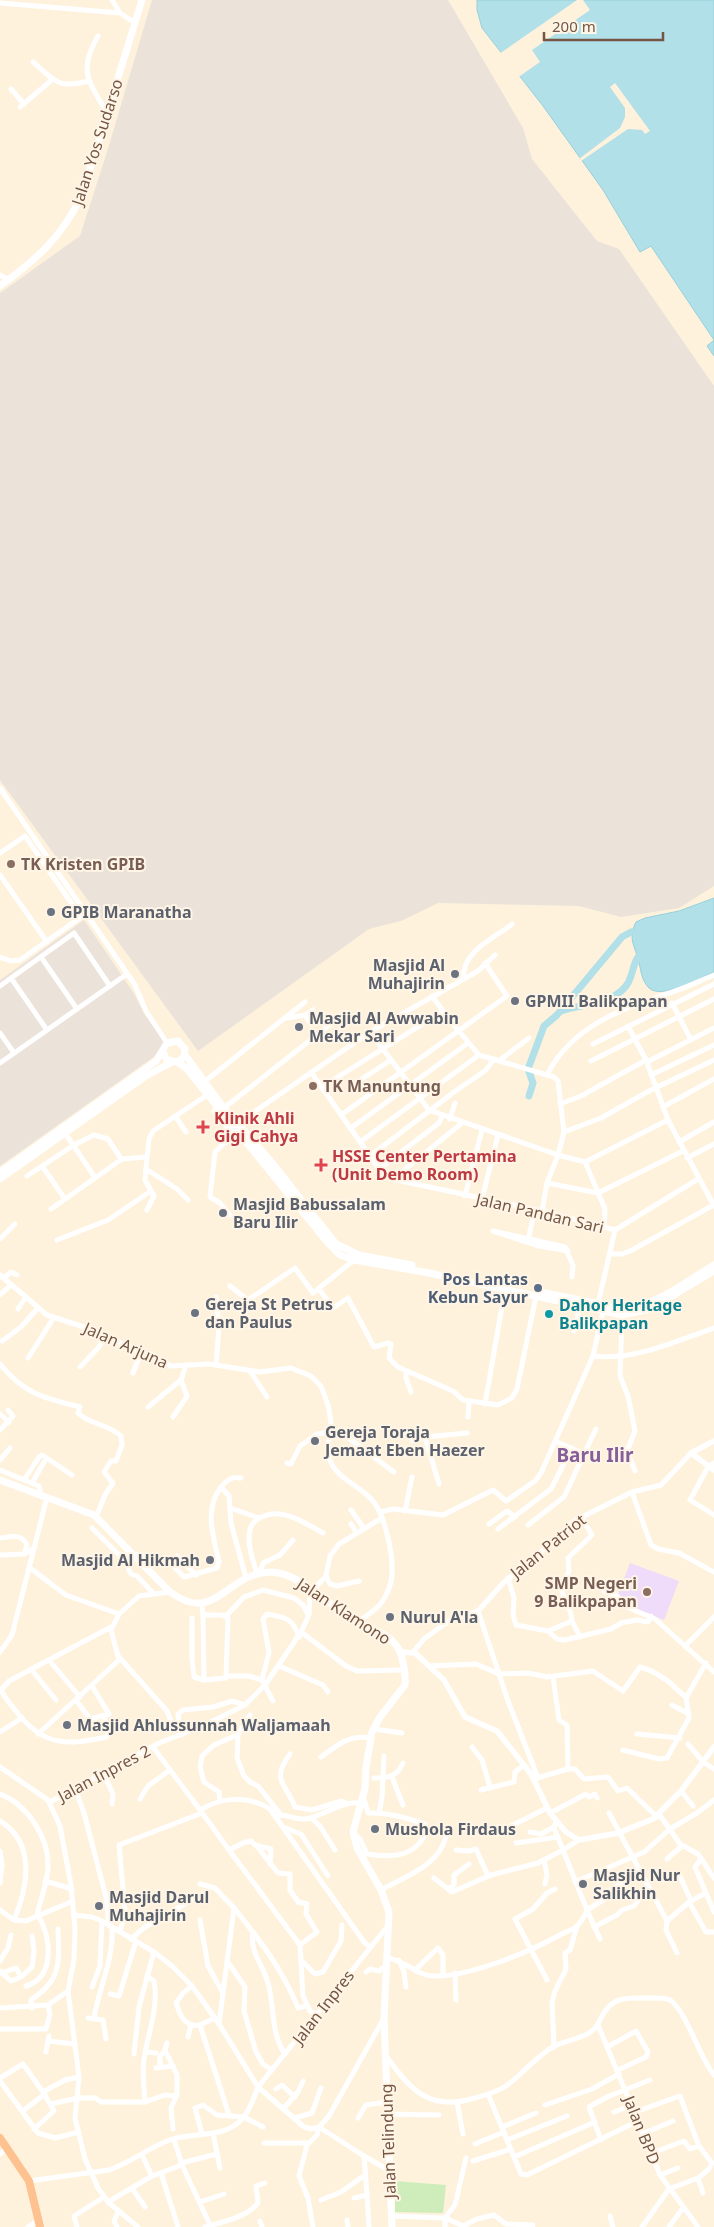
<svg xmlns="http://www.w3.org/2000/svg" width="714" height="2227" font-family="'Noto Sans',sans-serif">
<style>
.industrial{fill:#ebe2da}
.education{fill:#efdbfa}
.green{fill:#cfecbb}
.water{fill:#b1e0e9;stroke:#96d0db}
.pier{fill:#fef2dd}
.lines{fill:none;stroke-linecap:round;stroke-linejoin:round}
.river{stroke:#b1e0e9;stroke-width:7}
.minor{stroke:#fff;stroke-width:5}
.tertiary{stroke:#fff;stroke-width:5.5}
.secondary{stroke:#fff;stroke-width:7}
.trunk{stroke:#fec291;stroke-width:8}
.education-dot{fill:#8d6e63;stroke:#fff5e6;stroke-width:2}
.worship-dot{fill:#6b7280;stroke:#fff5e6;stroke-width:2}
.health-dot{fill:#e0444e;stroke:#fff5e6;stroke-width:2}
.service-dot{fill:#5c6f8a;stroke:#fff5e6;stroke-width:2}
.culture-dot{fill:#0f9aa8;stroke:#fff5e6;stroke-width:2}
.labels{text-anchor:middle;stroke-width:4;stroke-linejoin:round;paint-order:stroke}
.street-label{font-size:16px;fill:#755644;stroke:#fff5e6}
.education-label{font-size:16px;font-weight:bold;fill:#785e54;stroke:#fff5e6;text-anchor:start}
.worship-label{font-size:16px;font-weight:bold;fill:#5b616d;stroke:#fff5e6;text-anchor:start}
.health-label{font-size:16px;font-weight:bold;fill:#be3a42;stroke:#fff5e6;text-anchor:start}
.service-label{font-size:16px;font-weight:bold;fill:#4e5e75;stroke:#fff5e6;text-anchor:end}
.culture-label{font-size:16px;font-weight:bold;fill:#0d838f;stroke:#fff5e6;text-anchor:start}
.quarter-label{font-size:19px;font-weight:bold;fill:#865f9a;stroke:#fff5e6}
</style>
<rect width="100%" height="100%" fill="#fef2dd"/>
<g class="industrial">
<path d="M 152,0 L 448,0 L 523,128 L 532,159 L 597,241 L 619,249 L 714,386 L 714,886 L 679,908 L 621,917 L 579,906 L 438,903 L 401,921 L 369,929 L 198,1051 L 0,780 L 0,293 L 80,236 L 108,149 Z"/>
<path d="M 84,920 L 133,992 L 145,1015 L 164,1040 L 162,1048 L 155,1056 L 0,1166 L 0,980 Z"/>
</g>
<path class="education" d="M 630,1563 L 679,1581 L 664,1620 L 615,1602 Z"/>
<path class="green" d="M 395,2181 L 446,2185 L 443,2213 L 395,2212 Z"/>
<g class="water">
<path d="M 477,0 L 714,0 L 714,356 L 707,346 L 714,340 L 651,246 L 640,252 L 603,190 L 543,106 L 482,28 L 477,10 Z"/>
<path d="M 714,898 L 714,972 C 699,978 662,1000 649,988 C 641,980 641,969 638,959 C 634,944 628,938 636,922 L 645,918 L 679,911 Z"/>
</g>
<g class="pier">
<path d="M 577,0 L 583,0 L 590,10 L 532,50 L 540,62 L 517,78 L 499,54 Z"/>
<path d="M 615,83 L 650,131 L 645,134 L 642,130 L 628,129 L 581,161 L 579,159 L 620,128 L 625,117 L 625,108 L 610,87 Z"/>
</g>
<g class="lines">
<g class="river">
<path d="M 561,1011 C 582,1004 611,1005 626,986 C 633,977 632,966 638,957"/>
<path d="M 529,1096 L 533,1083 L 528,1069 L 544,1026 L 557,1015 L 622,937 L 631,932"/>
</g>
<g class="minor">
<path d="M 112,0 L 120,13 L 135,23"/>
<path d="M 0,3 L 120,13"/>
<path d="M 98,36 C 78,71 88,80 107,113"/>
<path d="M 33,62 C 55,81 58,89 89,81"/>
<path d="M 11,89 L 24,104"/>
<path d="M 20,107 L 53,79"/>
<path d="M 0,275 L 9,280"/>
<path d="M 0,788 L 135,985 L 146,1011 L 167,1043"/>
<path d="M 0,853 L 25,836 L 81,917"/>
<path d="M 0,875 L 47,942"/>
<path d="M 0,957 L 11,961 L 20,960 L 84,915"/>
<path d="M 41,957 L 77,1009"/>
<path d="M 11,978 L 47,1030"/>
<path d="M 463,979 C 463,950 492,940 512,924"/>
<path d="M 0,986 L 74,933 L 110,986"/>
<path d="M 432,996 L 452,1023 L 479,1055 L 554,1077 L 558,1081 L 564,1132 L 558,1155 L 547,1183 L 542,1211"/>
<path d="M 672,1003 L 691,1040"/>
<path d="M 305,1015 L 311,1024"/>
<path d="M 288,1018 L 305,1015 L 313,1010"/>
<path d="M 628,1026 L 646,1060 L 668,1120 L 714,1206"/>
<path d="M 370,1032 L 429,1110 L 558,1155 L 585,1162 L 668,1120"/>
<path d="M 0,1033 L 14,1053"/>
<path d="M 593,1044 L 714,984"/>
<path d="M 500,1060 L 529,1038"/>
<path d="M 591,1061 L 714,999"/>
<path d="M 647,1062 L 714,1028"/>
<path d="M 0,1063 L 127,974"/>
<path d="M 311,1072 L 379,1169 L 392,1179 L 542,1211 L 615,1230"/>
<path d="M 547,1075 C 573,1024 625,1008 675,991 C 688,987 701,980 714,975"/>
<path d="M 651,1075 L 714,1045"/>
<path d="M 204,1082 L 305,1002"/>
<path d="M 354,1084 L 391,1060"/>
<path d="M 322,1087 L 443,1011"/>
<path d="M 560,1104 L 581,1096 L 646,1060"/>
<path d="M 663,1107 L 714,1079"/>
<path d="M 218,1108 L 214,1111 L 233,1135 L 215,1152 L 210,1197 L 220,1203 L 230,1215"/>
<path d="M 224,1108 L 342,1015"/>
<path d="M 341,1115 L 507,996 L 485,963"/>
<path d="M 175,1116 L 186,1132"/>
<path d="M 450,1119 L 455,1103"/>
<path d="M 238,1123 L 370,1032 L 478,971 L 495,955"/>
<path d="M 351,1128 L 468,1043"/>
<path d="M 63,1130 L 94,1176"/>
<path d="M 564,1132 L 601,1118 L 649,1091 L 714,1060"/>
<path d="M 360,1142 L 479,1055"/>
<path d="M 679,1142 L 714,1122"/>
<path d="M 370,1156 L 454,1092 L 486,1070 L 494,1059"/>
<path d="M 687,1158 L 714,1144"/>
<path d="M 585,1162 L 605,1209 L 604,1227"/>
<path d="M 42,1166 L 63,1196"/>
<path d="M 146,1169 L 145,1180 L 154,1196 L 147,1210"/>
<path d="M 379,1169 L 439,1123 L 442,1116"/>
<path d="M 27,1176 L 74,1145 L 94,1135 L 108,1139 L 120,1157"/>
<path d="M 393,1179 L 462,1123"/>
<path d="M 547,1183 L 598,1193 L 683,1151"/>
<path d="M 465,1196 L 482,1130"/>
<path d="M 482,1199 L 498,1135"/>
<path d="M 188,1200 L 177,1189 L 146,1169 L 149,1139 L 153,1131 L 207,1095"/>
<path d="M 51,1209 L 122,1159 L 146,1157"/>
<path d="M 493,1231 L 565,1247 L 568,1251 L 539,1246 Z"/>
<path d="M 0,1239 L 15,1224"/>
<path d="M 57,1240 L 108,1220 L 151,1191"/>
<path d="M 528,1240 L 535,1210"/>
<path d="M 567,1252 L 573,1265 L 572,1277"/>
<path d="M 610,1254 L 622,1254 L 632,1250 L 714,1205"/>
<path d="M 0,1275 L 47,1315 L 90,1329 L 171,1366 L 209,1364 L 260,1372 L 291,1368 L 311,1376 L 321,1386 L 328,1405 L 331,1422 L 328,1449 L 330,1461 C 339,1480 359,1485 372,1500 C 385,1514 393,1554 392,1573 C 392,1583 387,1595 382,1602 C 376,1610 366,1616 358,1622"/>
<path d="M 4,1278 L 11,1272 L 17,1275"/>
<path d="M 230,1286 L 248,1300 L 295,1268 L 313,1293 L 354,1260"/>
<path d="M 319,1289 L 333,1308 L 348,1298 L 374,1347 L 388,1343 L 391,1344 L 389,1358 L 398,1367 L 453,1391 L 463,1400 L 498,1405 L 512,1398 L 517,1389 L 536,1296"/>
<path d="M 0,1295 L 11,1285"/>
<path d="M 598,1304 L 615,1230 L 698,1179"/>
<path d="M 18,1309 L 25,1298"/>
<path d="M 622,1315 L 620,1376 L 628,1396 L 635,1431 L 627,1451 L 635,1471"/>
<path d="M 574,1331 L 580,1306"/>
<path d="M 2,1341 L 21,1327 L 37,1309"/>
<path d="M 593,1356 C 635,1361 675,1341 714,1328"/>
<path d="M 28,1358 L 53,1319"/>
<path d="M 0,1364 C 24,1394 44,1398 80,1407 L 78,1413 C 90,1425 109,1424 121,1436 L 122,1445 L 116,1461 L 111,1461 L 104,1472 L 113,1483 L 105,1495 L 96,1517"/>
<path d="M 216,1365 L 219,1326 L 216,1297"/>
<path d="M 80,1367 L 99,1347 L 105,1335"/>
<path d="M 250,1371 L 267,1397"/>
<path d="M 406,1371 L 406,1378 L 411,1392"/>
<path d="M 133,1373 L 141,1352"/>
<path d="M 485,1404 L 505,1289"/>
<path d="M 148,1407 L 181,1380"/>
<path d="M 0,1414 L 9,1422"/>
<path d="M 173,1417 L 187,1396 L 181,1380 L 186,1365"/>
<path d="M 468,1417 L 469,1401"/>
<path d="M 0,1430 L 13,1416 L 8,1410"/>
<path d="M 425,1437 L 439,1484"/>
<path d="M 413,1441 L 425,1437 L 467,1433"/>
<path d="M 584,1454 L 596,1429"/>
<path d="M 0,1460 L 10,1448"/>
<path d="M 287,1463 L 291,1464 L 300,1446 L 317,1434 L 339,1431 L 394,1472"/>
<path d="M 714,1463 L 708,1467 L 690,1500 L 714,1515"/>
<path d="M 0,1470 L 39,1486 L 41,1495"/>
<path d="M 24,1480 L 39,1457 L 42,1455 L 72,1475"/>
<path d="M 32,1483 L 44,1462"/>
<path d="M 221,1487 L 229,1496 L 231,1523 L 246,1578"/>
<path d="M 632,1492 L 651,1545 L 658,1549 L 679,1553 L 714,1572"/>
<path d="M 230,1508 L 259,1518"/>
<path d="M 351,1510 L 363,1527"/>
<path d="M 405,1511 L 412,1477"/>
<path d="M 380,1512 L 393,1509 L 443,1515 L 493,1490 L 506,1501 L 535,1481 L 541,1473 L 593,1356 L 603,1311"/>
<path d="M 351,1524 L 356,1532"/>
<path d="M 489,1524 L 507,1511 L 515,1517"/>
<path d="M 528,1525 L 564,1497 L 584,1454 L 555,1441"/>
<path d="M 92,1528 L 125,1561 L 131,1574 L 137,1576 L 153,1593"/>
<path d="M 498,1529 L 551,1489 L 572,1448"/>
<path d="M 0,1538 C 10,1537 22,1533 27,1545 L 24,1554"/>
<path d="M 132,1554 L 166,1558 L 184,1577 L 217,1568 L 219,1561 C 213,1536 204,1509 221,1487 C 227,1480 232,1476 241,1478"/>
<path d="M 0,1555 L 25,1554 L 35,1547"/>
<path d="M 177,1556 L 196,1575"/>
<path d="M 30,1568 L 66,1595 L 119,1614"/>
<path d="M 260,1573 L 263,1563 L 280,1555 L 293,1540"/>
<path d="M 257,1574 C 254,1563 249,1551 249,1540 C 249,1531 250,1524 258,1519 C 280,1505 303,1522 323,1533"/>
<path d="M 326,1576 L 330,1584 L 337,1586 L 359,1581"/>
<path d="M 508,1578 L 514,1598 L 513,1615 L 516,1625 L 548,1631 L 572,1621 L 580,1637"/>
<path d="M 312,1591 L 326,1576 L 330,1556 L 339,1544 L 382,1518"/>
<path d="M 604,1591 L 617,1596 L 627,1607 L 655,1619 L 714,1672"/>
<path d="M 478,1611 L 508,1701 L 538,1778"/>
<path d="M 203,1615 L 204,1680"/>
<path d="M 226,1616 L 244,1597 L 263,1590 L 294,1598 L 303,1605 L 308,1615"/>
<path d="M 192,1618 L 192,1659 L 194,1677 L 204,1680 L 226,1678 L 228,1618 L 222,1615 L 203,1615 L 202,1605"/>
<path d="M 572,1621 C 571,1605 563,1601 561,1587 L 569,1571 L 568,1558 L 592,1535 L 581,1517"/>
<path d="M 548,1631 L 557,1639 L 565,1640 L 611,1629 L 621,1623 L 637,1620 L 648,1622 L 651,1616"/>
<path d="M 301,1632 L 346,1666 L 357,1671 L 403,1670"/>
<path d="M 685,1646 L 714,1617"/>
<path d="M 0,1652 L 12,1635 L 47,1497"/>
<path d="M 413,1652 L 424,1639 L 450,1620 L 478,1611 L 505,1581 L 528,1564 L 574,1521 L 632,1492 L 661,1485 L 691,1453"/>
<path d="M 119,1657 L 167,1711 L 173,1726"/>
<path d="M 49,1660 L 80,1697"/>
<path d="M 279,1666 L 323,1685 L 328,1692"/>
<path d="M 429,1666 L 476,1664 L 499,1674 L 528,1673 L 547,1677 L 593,1671 L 623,1691 L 640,1667 C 651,1670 660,1675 669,1682 C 676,1687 678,1693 687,1697"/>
<path d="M 31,1669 L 56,1700"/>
<path d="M 227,1676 L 249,1676 L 262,1680"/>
<path d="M 553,1677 L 559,1720 L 567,1725 L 568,1769"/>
<path d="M 76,1700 L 90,1719 L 109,1714 L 92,1686"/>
<path d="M 273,1701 L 262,1680 L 269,1652 L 263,1619 L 267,1614 C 286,1618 292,1617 299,1637"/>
<path d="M 672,1705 L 689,1714"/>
<path d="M 104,1717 L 108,1733 L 107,1737 C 68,1745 46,1747 19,1715 C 13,1707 5,1699 1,1690 L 9,1681 L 111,1627"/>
<path d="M 374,1729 L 402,1733"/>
<path d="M 0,1732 L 22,1718"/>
<path d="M 38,1734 L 119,1660 L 111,1630 L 119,1614 L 139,1596 L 170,1592"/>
<path d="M 238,1734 L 237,1758 L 244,1776 L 250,1782 L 258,1786 L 281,1815"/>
<path d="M 637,1734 L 680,1738"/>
<path d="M 181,1735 L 178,1714 L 183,1710 L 213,1707 L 232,1701 L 245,1705"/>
<path d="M 688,1744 L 703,1762 L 714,1769"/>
<path d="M 153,1747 L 200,1810"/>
<path d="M 472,1747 L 482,1760 L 490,1787"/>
<path d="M 623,1750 L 659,1759 L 667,1758 L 689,1718 L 686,1698 L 706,1663"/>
<path d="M 290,1754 C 270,1781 286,1783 295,1807 L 312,1810 L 342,1801 L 348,1804"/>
<path d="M 321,1757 C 337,1745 350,1734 370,1738"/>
<path d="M 0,1767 L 48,1800 L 60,1826 L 71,1885 L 75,1929 L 74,1959 L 68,1991 L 79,2077 L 75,2118 L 85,2159 L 98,2188 L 108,2202 L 138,2227"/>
<path d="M 103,1773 L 113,1794 L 112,1804"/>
<path d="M 392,1777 L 403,1805"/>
<path d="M 374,1778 C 388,1778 397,1777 403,1763"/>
<path d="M 537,1778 L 568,1769 L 575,1769 L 584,1779 L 608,1777 L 618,1791 L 627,1788 L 657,1817"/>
<path d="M 75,1788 L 84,1813 L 106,1897 L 109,1926"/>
<path d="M 481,1790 L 514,1782 L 515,1772 L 524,1765"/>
<path d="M 681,1791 L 693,1806"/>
<path d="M 0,1794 C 27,1804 49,1837 48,1867 C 48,1882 40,1900 37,1915"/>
<path d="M 140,1799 L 148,1786 L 170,1770"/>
<path d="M 220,1801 L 219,1792 L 204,1782 L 200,1767 L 202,1756 L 214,1745 L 237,1735 L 250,1715"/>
<path d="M 50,1802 L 159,1743 L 203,1726 L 245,1705 L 265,1685 L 301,1632 L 309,1615 L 310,1590"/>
<path d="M 379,1813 L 382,1797 L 384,1756"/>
<path d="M 550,1813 L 586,1794 L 589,1797 L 595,1794 L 597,1798"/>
<path d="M 609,1813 L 667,1921 L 666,1930 L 677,1953"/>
<path d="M 659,1814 L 680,1844 L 698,1854 L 714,1878"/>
<path d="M 279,1815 C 288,1815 297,1820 306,1819 C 321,1817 347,1798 362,1804"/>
<path d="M 311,1818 L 320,1826 L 335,1850"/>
<path d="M 0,1821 C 36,1843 28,1887 14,1920"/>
<path d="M 283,1827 L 301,1834 L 328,1876"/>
<path d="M 507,1828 L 547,1808"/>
<path d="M 530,1832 L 541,1834 L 554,1827"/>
<path d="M 353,1833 L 360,1839 L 367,1854 C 393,1858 417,1857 427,1830 L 425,1824 C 405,1818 388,1812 368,1813 L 363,1796"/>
<path d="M 579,1840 L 563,1850 L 587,1910"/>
<path d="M 516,1843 L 558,1837"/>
<path d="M 256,1845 L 278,1873 L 290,1874 L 290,1890 L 298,1902 L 307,1904 L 306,1914 L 317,1932 L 300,1945"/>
<path d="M 229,1850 L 300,1945 L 303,1996 L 310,2011 L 317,2015"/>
<path d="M 456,1850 L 469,1851 L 476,1849 L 488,1876"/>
<path d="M 0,1851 L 2,1865 L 0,1883"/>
<path d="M 667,1859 L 682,1846"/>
<path d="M 701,1859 L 695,1867 L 714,1912"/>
<path d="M 544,1860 L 547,1875 L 545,1884"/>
<path d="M 270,1864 L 271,1849 L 255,1845 L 251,1841 L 243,1843 L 229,1850 L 200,1810 C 222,1797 248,1795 270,1809 L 364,1942 L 370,1947"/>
<path d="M 680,1876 L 691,1901"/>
<path d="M 434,1878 L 452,1892 L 491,1875 L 538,1863 L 563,1850 L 554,1828 L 556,1820"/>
<path d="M 45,1881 L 72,1889"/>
<path d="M 575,1882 L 644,1852 L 670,1829 L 697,1813 L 714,1800"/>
<path d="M 200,1884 L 215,1888 L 234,1908 L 219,2024"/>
<path d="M 448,1889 L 454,1885 L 454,1875 L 469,1864"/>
<path d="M 381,1890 C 405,1877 440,1865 446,1836"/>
<path d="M 689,1902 L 706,1932 L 714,1932"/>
<path d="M 234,1908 C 259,1939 283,1970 298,2008 L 306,2006"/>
<path d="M 0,1910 L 14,1920 L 26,1921 L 73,1901"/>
<path d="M 587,1910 L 605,1899 L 607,1893 L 624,1881 L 641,1873"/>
<path d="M 587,1910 L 600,1939"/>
<path d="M 74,1915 L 92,1917 L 102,1921 L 154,1952 L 172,1966 L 192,1986 L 219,2024 L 258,2087 L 304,2127 L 311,2129 L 319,2127 L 364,2156 L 367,2195 L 354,2198"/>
<path d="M 200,1920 L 208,1966 L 223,1993"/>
<path d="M 667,1921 L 689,1902 L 706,1893"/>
<path d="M 594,1927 L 617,1915 L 622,1910 L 634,1906 L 640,1898 L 651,1892"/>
<path d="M 120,1932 L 125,1911 L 119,1845 L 202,1813"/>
<path d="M 253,1932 C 249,1952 263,1964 268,1983 C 275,2007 270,2032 285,2054"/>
<path d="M 131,1939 L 145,1927 L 202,1894"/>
<path d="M 388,1958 C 406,1961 417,1976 434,1976 C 469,1977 529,1952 560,1935 C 565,1932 573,1930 577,1926 C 581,1922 585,1915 587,1910"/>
<path d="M 301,1960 L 315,1974 L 323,1972 L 341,1941 L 342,1925"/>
<path d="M 399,1960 L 404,1972 L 406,1987"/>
<path d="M 0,1961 L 8,1948 L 11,1935"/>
<path d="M 227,1961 L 245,1987 L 244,2011 L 256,2052 L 263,2064 L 272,2070"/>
<path d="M 415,1970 L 438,1948 L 443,1955 L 443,1975"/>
<path d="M 0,1971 L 11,1981 L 21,1977 L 32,1967 L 34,1951 L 32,1936"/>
<path d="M 366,1972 L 370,1969 L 379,1971 L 387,1965"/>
<path d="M 2,1973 L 16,1968 L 21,1977"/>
<path d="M 455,1973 L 456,2000"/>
<path d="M 547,1980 L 515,1919 L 533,1909 L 547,1893 L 555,1889"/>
<path d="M 26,1986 C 56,1977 51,1936 38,1915"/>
<path d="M 192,1986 L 183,1993 L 176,2003 C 180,2015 185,2028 200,2025"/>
<path d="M 92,1987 L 100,1966 L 102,1921"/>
<path d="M 110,1994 L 119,1996 L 136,1941"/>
<path d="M 0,2008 L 48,2005 L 68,1991"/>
<path d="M 32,2008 L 31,2000 C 62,1979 59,1964 58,1929"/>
<path d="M 88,2018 L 103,2020 L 106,2039"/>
<path d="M 94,2018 C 99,1987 114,1959 112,1928"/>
<path d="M 215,2018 L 200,2025 L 229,2115"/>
<path d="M 598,2025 L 660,2175 L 698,2227"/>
<path d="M 0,2029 L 46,2029 L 50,2014 L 48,2005"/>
<path d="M 188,2037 L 191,2025"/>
<path d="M 48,2041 L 75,2044"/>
<path d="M 167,2043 L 165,2050 L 177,2075 L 177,2094 L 171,2108 L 173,2129"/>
<path d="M 554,2047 L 552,2002 L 555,1991 L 566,1969 L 565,1953 L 570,1950 L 577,1926"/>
<path d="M 607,2047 L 636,2031 L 648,2052 L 646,2057 L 618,2070"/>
<path d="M 46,2052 L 49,2036"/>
<path d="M 146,2052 L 156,2053"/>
<path d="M 134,2054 L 139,2007 L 154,1952"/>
<path d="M 385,2054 C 409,2090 430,2112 475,2098 C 485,2095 497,2092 506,2086 C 523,2074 535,2057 553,2047 C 565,2040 580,2040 592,2031 C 597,2027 599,2022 602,2016 C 614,1995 628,1998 648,1998 C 654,1998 665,1997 670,2000 C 687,2012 699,2057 714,2075"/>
<path d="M 160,2067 L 160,2056 L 165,2051"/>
<path d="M 156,2068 L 173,2066"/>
<path d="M 0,2078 L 23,2064 L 43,2092 L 65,2080 L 79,2077"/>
<path d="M 0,2081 L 38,2133 L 55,2138 L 79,2132"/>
<path d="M 276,2089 L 282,2085 L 295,2097"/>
<path d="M 488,2094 L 514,2157 L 595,2122"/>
<path d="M 145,2102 C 144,2088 142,2073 144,2059 C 148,2033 159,2006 154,1981 L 147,1976"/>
<path d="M 457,2102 L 463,2134"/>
<path d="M 51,2104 L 78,2098 L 95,2098 L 101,2102 L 145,2102 L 165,2095 L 176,2096"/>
<path d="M 545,2105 L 592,2089 L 619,2074"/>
<path d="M 284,2108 L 298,2092 L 303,2081"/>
<path d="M 24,2110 L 45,2094"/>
<path d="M 614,2112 L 632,2105"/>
<path d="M 635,2112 L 680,2096 L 699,2146 L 712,2163 L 709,2169 L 698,2178"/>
<path d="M 387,2114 L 439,2115"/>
<path d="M 295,2118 L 312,2113 L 321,2088"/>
<path d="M 358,2118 L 366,2105 L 386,2102"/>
<path d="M 502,2127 L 536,2113"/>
<path d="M 34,2129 L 54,2111 L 43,2092"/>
<path d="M 213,2133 L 220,2168"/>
<path d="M 644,2133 L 673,2121"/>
<path d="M 202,2134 L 195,2108 L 203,2105 L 217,2115 L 244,2117 L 263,2127"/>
<path d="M 174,2139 L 182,2165 L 211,2227"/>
<path d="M 507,2140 L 567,2116"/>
<path d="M 601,2140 L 589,2107 L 607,2097 L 650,2080"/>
<path d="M 264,2143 L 308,2143"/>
<path d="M 475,2144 L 504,2132"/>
<path d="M 652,2153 L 684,2141 L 690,2149 L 699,2146"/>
<path d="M 0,2154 L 8,2148"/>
<path d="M 142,2155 L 152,2176"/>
<path d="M 364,2156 L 390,2171"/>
<path d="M 514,2157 L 521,2174 L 527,2175 L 638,2121"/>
<path d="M 473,2161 L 511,2149"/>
<path d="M 181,2163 L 217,2154"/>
<path d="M 161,2173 L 178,2227"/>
<path d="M 660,2175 L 678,2168"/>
<path d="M 29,2181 L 109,2170 C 130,2163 147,2149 167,2141 C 191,2131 225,2140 243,2118 C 250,2110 254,2097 258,2087 L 387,1927"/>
<path d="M 132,2188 L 145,2207"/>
<path d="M 367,2195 L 369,2227"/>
<path d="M 321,2200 L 341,2192 L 365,2175"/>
<path d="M 108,2202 L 152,2176 L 182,2165"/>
<path d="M 200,2202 L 224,2194"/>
<path d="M 391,2216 L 445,2218 L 455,2205 L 466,2158"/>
<path d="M 610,2216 L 613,2227"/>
<path d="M 347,2220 L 348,2227"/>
<path d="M 260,2221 L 262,2227"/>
<path d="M 465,2225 L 477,2219 L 494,2215 L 506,2224 L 533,2225"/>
<path d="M 28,2227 L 38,2221"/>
<path d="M 77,2227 L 74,2216 L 104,2197"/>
<path d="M 117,2227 L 114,2221 L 118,2212"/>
<path d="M 205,2227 C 222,2222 248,2217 258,2203 L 256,2186 L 265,2183"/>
<path d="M 313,2227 L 308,2198 L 299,2176 L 307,2145 L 317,2135 L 319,2127 L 329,2116 L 384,2018"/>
<path d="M 445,2227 L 445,2218 L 466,2227"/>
<path d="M 642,2227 L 669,2189 L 698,2178 L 703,2193"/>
<path d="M 669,2227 L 683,2208"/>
</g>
<g class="tertiary">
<path d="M 714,1441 L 691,1453 L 714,1470"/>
<path d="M 401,1652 L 415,1653 L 444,1680 L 465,1717 L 497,1731 L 531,1774 L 550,1813 L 566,1832 L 579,1840 L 618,1833 L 653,1819 L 681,1791 L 714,1747"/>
</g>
<g class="secondary">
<path d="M 0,286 C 37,259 62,237 82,195 L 142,0"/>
<path d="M 185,1055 L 224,1108 L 269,1159 L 336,1244 L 359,1255 L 412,1265"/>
<path d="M 177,1062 L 186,1068 L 328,1243 L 340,1255 L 354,1260 L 429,1273 L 622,1315 L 650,1309 L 714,1271"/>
<path d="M 0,1172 L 156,1061 L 167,1043 L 178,1041 L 185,1049 L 184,1057 L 177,1062 L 167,1060 L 163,1052"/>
<path d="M 0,1179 L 146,1076 L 172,1062"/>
<path d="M 540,1292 L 620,1308 C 653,1309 686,1281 714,1265"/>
<path d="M 0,1480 L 94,1515 L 170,1592 C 216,1625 224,1575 269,1572 C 276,1572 284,1574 291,1577 C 317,1590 338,1612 364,1625 C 376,1631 388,1634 396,1645 C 403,1654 406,1674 405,1685 L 380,1717 L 372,1732 L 366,1767 L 365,1788 L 353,1832 L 357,1848 L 381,1890 L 389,1912 L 384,2018 L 392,2227"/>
</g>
<path class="trunk" d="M 0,2138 L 29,2181 L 40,2227"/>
</g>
<g class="education-dot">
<circle cx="11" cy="864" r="5"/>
<circle cx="313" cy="1086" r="5"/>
<circle cx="647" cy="1592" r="5"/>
</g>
<g class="worship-dot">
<circle cx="51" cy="912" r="5"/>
<circle cx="455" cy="974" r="5"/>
<circle cx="515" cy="1001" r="5"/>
<circle cx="299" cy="1027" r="5"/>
<circle cx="223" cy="1213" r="5"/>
<circle cx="195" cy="1313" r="5"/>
<circle cx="315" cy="1441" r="5"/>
<circle cx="210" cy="1560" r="5"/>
<circle cx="390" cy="1617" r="5"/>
<circle cx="67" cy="1725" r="5"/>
<circle cx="375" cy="1829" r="5"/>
<circle cx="583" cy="1884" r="5"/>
<circle cx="99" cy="1906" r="5"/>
</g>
<g class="health-dot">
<path d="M200.5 1119.5h5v5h5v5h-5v5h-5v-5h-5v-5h5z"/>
<path d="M318.5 1157.5h5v5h5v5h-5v5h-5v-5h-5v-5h5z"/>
</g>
<circle class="service-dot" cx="538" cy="1288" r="5"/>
<circle class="culture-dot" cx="549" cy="1314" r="5"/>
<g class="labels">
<g class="street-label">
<text transform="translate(97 142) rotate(-72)" y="6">Jalan Yos Sudarso</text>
<text transform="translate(540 1213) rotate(13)" y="6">Jalan Pandan Sari</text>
<text transform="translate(126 1345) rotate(24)" y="6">Jalan Arjuna</text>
<text transform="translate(548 1546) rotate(-39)" y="6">Jalan Patriot</text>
<text transform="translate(344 1611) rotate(33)" y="6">Jalan Klamono</text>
<text transform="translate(104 1773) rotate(-28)" y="6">Jalan Inpres 2</text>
<text transform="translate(323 2007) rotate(-52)" y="6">Jalan Inpres</text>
<text transform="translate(642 2130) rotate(68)" y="6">Jalan BPD</text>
<text transform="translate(388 2141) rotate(-92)" y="6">Jalan Telindung</text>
</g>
<g class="education-label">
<text x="21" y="870">TK Kristen GPIB</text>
<text x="323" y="1092">TK Manuntung</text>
<text x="637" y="1589" text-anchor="end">SMP Negeri<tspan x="637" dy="18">9 Balikpapan</tspan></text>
</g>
<g class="worship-label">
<text x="61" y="918">GPIB Maranatha</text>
<text x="445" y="971" text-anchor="end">Masjid Al<tspan x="445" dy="18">Muhajirin</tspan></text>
<text x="525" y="1007">GPMII Balikpapan</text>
<text x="309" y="1024">Masjid Al Awwabin<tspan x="309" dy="18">Mekar Sari</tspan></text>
<text x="233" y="1210">Masjid Babussalam<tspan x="233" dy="18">Baru Ilir</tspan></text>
<text x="205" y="1310">Gereja St Petrus<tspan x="205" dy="18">dan Paulus</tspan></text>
<text x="325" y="1438">Gereja Toraja<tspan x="325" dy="18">Jemaat Eben Haezer</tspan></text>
<text x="200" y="1566" text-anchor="end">Masjid Al Hikmah</text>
<text x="400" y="1623">Nurul A'la</text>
<text x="77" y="1731">Masjid Ahlussunnah Waljamaah</text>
<text x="385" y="1835">Mushola Firdaus</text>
<text x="593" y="1881">Masjid Nur<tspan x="593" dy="18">Salikhin</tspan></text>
<text x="109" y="1903">Masjid Darul<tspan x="109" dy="18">Muhajirin</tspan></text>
</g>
<g class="health-label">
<text x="214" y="1124">Klinik Ahli<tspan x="214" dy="18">Gigi Cahya</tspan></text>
<text x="332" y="1162">HSSE Center Pertamina<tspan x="332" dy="18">(Unit Demo Room)</tspan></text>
</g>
<g class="service-label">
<text x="528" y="1285">Pos Lantas<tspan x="528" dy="18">Kebun Sayur</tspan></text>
</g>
<g class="culture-label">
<text x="559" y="1311">Dahor Heritage<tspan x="559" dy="18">Balikpapan</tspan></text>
</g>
<g class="quarter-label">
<text x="595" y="1462">Baru Ilir</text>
</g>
</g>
<path d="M544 32v8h119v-8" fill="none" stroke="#755644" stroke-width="2.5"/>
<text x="552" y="32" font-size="15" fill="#755644" stroke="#fff5e6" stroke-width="4" paint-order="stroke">200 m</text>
</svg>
